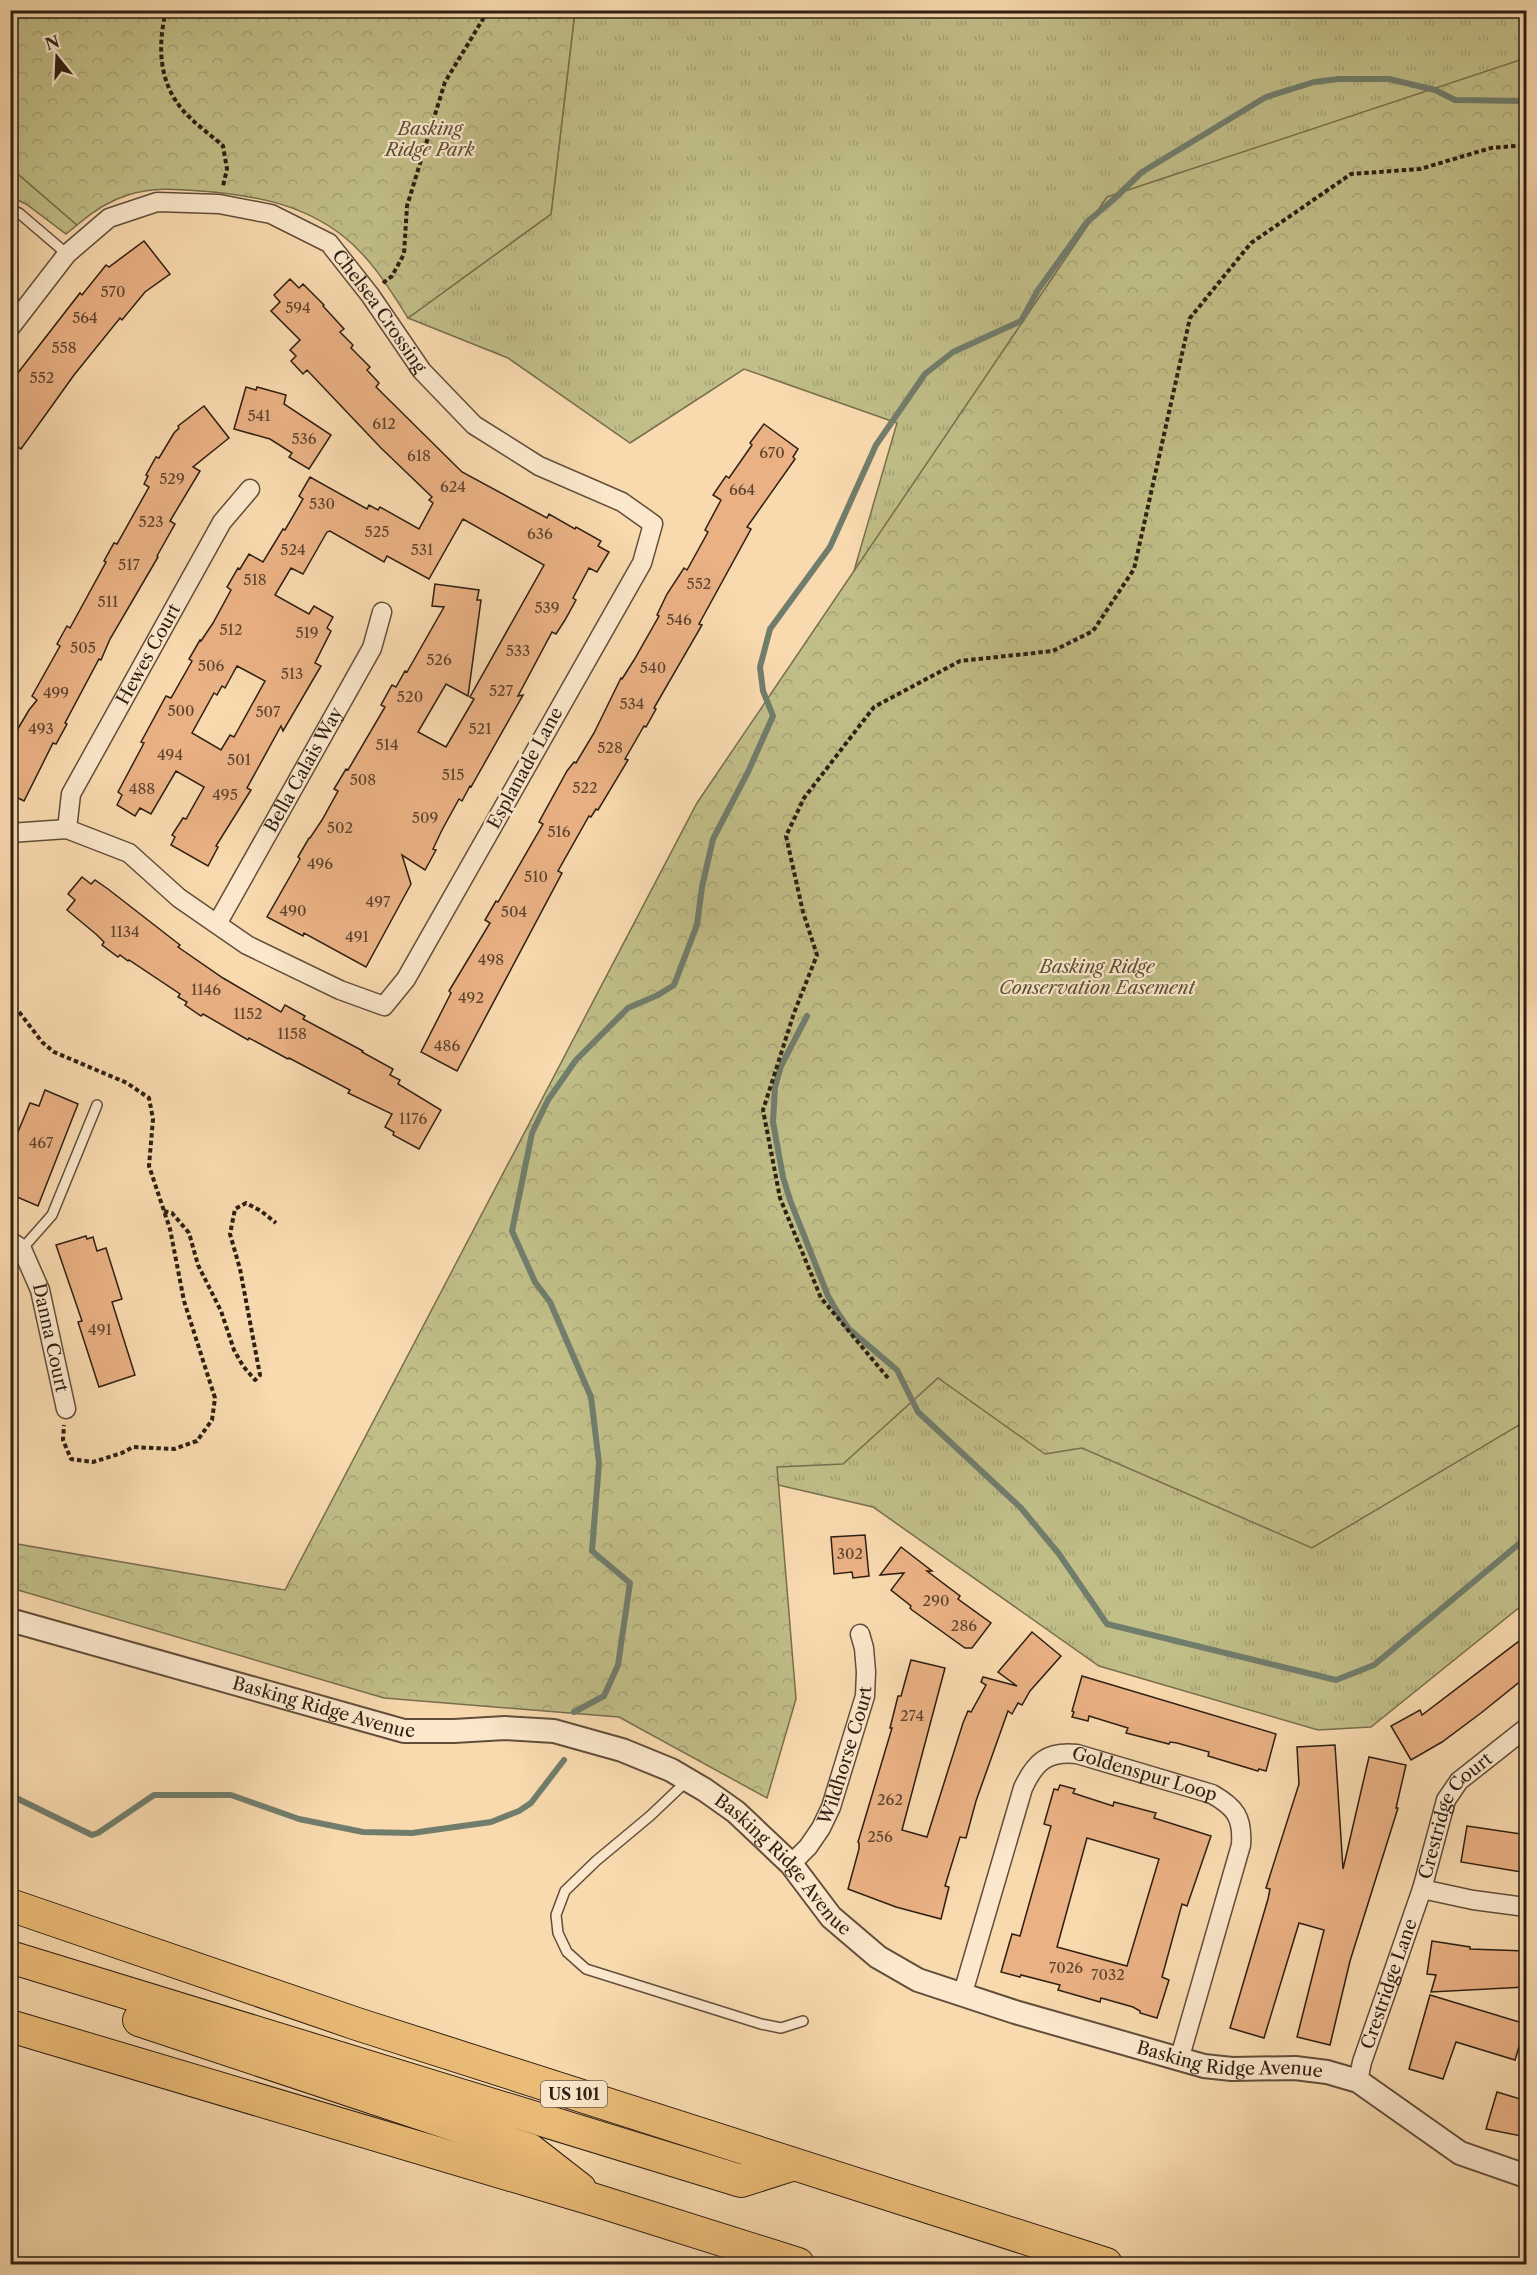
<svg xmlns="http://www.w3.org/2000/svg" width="1537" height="2275" font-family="'Libre Caslon Text',serif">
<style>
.grass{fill:url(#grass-tufts);stroke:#786e4e;stroke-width:1.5}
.park{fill:url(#park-crowns);stroke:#786e4e;stroke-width:1.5}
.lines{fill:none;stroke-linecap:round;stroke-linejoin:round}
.stream{stroke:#717d6c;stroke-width:6}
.building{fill:#eab184;stroke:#2e1f13;stroke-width:1.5;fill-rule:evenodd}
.service-casing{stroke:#614e3a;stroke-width:12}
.minor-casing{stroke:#614e3a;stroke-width:21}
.tertiary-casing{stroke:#614e3a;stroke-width:26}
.motorway-casing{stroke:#2e1f13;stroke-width:34}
.path{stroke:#2e1f13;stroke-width:4;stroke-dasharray:4.5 3;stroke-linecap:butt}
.service{stroke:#fbe7cb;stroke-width:9}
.minor{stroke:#fbe7cb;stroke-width:18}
.tertiary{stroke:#fbe7cb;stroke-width:22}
.motorway{stroke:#ecbd78;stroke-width:32}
.labels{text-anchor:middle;stroke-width:4.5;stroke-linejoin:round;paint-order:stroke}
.number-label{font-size:15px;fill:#5d442f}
.shield{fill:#fbe7cb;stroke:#6c5b4a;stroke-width:1.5}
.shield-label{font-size:16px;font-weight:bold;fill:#2e1f13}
.park-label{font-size:18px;font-style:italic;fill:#5a4f36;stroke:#fbe7cb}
.street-label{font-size:18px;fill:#2e1f13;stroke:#fbe7cb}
</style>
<defs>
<pattern id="grass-tufts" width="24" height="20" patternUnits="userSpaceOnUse" patternTransform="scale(1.5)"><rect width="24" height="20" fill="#c1be88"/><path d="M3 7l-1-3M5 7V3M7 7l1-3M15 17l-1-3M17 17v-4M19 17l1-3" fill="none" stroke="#a6a374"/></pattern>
<pattern id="park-crowns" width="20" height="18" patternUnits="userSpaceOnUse" patternTransform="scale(1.5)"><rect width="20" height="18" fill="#c1be88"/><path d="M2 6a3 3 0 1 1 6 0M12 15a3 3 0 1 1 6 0" fill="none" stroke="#a6a374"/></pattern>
</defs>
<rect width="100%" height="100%" fill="#f9daaf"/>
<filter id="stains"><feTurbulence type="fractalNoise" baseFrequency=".00333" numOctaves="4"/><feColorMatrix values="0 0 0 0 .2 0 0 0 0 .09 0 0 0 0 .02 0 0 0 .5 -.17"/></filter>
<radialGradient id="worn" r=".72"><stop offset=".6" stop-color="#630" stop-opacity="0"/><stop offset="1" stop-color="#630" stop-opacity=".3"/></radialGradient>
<g class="grass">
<path d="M 575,11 L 1526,11 L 1526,1602 L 1371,1727 L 1318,1730 L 1099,1666 L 873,1507 L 675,1461 L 824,674 L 897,423 L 744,369 L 630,443 L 508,358 L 408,318 L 551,214 Z"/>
<path d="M 11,168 L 77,225 L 66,234 L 26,204 L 11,197 Z"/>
</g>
<g class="park">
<path d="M 11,10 L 575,11 L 551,214 L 408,318 C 389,288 371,258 343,236 C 301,203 252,195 200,191 C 176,189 152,187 128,195 C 108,201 92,212 77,225 L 11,168 Z"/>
<path d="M 1526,58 L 1526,1421 L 1312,1548 L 1082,1448 L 1045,1454 L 938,1378 L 843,1464 L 777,1467 L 796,1699 L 767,1798 L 619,1717 L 384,1698 L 11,1588 L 11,1543 L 285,1590 L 697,803 L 1107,197 Z"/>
</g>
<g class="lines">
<g class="stream">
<path d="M 807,1016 L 781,1066 L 775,1087 L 773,1122 L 783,1177 L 790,1200 L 828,1296 L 838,1313 L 849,1329 L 897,1370 L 918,1412 L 1021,1508 L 1059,1554 L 1107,1624 L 1336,1680 L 1374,1665 L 1526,1538"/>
<path d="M 574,1712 L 604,1696 L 618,1665 L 630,1583 L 592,1551 L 599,1463 L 591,1397 L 550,1302 L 535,1282 L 512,1231 L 532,1133 L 548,1100 L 576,1060 L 628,1008 L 658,995 L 674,985 L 697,925 L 702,887 L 713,839 L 748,772 L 773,716 L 763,691 L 760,667 L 770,629 L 830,547 L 876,445 L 925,374 L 953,352 L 1021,321 L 1038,290 L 1087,222 L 1113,200 L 1142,172 L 1266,97 L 1314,82 L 1339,79 L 1389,79 L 1435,90 L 1455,100 L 1526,101"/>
<path d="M 10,1795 L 92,1835 L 98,1833 L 154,1795 L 231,1795 L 299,1819 L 363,1832 L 412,1833 L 491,1822 L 519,1811 L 531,1803 L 564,1760"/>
</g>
</g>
<g class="building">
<path d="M 144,241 L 170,274 L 145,292 L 122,320 L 120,318 L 74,375 L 21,449 L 10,442 L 10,383 L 80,293 L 82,295 L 106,265 L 109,267 Z"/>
<path d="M 290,279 L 299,288 L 303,284 L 324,305 L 323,306 L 344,329 L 340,332 L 353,345 L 351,348 L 370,367 L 367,370 L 379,383 L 376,387 L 462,472 L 547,518 L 549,514 L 575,529 L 576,527 L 601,541 L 598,546 L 609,552 L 597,572 L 589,568 L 573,598 L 576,600 L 565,620 L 556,634 L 552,632 L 518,696 L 523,695 L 471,787 L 470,786 L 462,801 L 459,799 L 442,830 L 433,849 L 436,850 L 425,870 L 402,855 L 411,884 L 366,967 L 304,933 L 303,936 L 267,917 L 300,859 L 298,857 L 309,838 L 310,838 L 322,820 L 338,791 L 334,789 L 346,769 L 348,770 L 385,707 L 381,705 L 392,685 L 396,687 L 405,671 L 407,672 L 444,607 L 432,606 L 435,584 L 479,590 L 477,600 L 481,600 L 468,696 L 446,684 L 418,732 L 446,747 L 474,699 L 470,697 L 544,565 L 463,519 L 429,579 L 387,556 L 384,562 L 330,531 L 327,532 L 303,574 L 291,568 L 275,595 L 309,614 L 314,606 L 333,617 L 327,628 L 331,631 L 315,663 L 321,666 L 283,731 L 281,726 L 247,788 L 251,790 L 216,846 L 218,847 L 208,866 L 171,845 L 175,837 L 172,835 L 183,818 L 186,819 L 204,787 L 176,771 L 151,814 L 140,808 L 135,816 L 117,805 L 122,795 L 118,792 L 144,743 L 141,742 L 166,696 L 171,698 L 192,661 L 189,659 L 200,640 L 201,641 L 213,623 L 231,590 L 227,587 L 238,568 L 240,569 L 249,554 L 263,562 L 283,529 L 285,530 L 303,499 L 299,496 L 310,477 L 367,509 L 369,505 L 378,510 L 380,507 L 419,529 L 433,503 L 429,500 L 432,497 L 381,448 L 307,370 L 303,374 L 291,361 L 296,356 L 290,350 L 300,340 L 271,311 L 280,302 L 274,295 ZM 237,666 L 265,681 L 234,737 L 230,735 L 221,750 L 192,733 L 214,693 L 217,695 L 222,686 L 225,688 Z"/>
<path d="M 246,387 L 256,390 L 257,387 L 286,395 L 284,404 L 331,435 L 309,469 L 289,457 L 292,453 L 270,439 L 234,429 Z"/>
<path d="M 204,406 L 229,438 L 193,467 L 200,471 L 170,521 L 175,524 L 157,556 L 158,557 L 110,639 L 101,660 L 99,659 L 65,723 L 67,724 L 56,744 L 53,743 L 24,801 L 10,794 L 10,742 L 29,710 L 37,700 L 32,696 L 60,646 L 57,644 L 67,626 L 70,628 L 106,562 L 104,561 L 114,543 L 117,544 L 149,487 L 144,484 L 148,476 L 146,475 L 156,457 L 159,458 L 174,433 L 179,428 L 178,426 Z"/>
<path d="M 764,424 L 798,449 L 793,457 L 795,459 L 747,527 L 751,529 L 699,624 L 702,625 L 654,708 L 656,709 L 646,727 L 644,726 L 625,759 L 628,760 L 598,810 L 596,809 L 591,817 L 589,816 L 558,871 L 562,873 L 457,1071 L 421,1052 L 451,993 L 449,991 L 490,923 L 485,920 L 496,901 L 498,902 L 543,824 L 539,822 L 567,771 L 574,762 L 576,763 L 594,733 L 621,678 L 622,679 L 634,660 L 659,616 L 657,615 L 667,594 L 684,568 L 687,570 L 708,532 L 705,530 L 721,500 L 713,495 L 726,476 L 729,478 L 752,445 L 750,443 Z"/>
<path d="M 82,877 L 91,884 L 95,880 L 108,889 L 180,945 L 178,947 L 223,978 L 281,1012 L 285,1005 L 305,1016 L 303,1019 L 363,1051 L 362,1052 L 393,1069 L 390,1075 L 400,1080 L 398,1084 L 441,1110 L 419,1149 L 393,1135 L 394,1132 L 385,1127 L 392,1114 L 348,1093 L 350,1090 L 289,1058 L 288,1059 L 249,1038 L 248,1040 L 203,1014 L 201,1016 L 185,1005 L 187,1002 L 178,997 L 180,994 L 129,960 L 128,961 L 120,955 L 118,957 L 102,945 L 104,942 L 97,935 L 67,910 L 75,900 L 68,894 Z"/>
<path d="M 45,1090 L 78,1104 L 38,1206 L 10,1194 L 10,1151 L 30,1103 L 39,1106 Z"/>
<path d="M 86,1236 L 87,1239 L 93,1237 L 97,1251 L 106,1248 L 122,1299 L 112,1302 L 135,1375 L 99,1387 L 78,1322 L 82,1321 L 56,1245 Z"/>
<path d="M 865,1535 L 869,1576 L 853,1578 L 852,1572 L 834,1574 L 831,1537 Z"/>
<path d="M 901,1547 L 932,1571 L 927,1571 L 960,1596 L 958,1599 L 991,1623 L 972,1648 L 965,1648 L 912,1610 L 910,1608 L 911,1606 L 891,1590 L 904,1573 L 880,1575 Z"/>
<path d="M 1032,1632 L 1061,1656 L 1030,1691 L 1022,1705 L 1018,1703 L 1012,1714 L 1008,1711 L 976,1801 L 966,1838 L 960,1837 L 945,1886 L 949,1887 L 941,1919 L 896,1907 L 848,1889 L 859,1849 L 859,1843 L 858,1842 L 892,1728 L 890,1728 L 898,1696 L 901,1696 L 911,1660 L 945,1668 L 902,1830 L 927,1837 L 963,1723 L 968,1711 L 971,1712 L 986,1685 L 981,1682 L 983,1677 L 1017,1686 L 998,1672 Z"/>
<path d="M 1527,1635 L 1527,1676 L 1481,1713 L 1442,1742 L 1411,1760 L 1391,1726 L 1420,1710 L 1422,1715 Z"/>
<path d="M 1082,1676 L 1276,1734 L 1266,1771 L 1259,1769 L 1258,1771 L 1208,1756 L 1209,1752 L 1177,1743 L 1170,1742 L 1169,1744 L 1126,1733 L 1128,1728 L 1089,1716 L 1088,1721 L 1072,1717 L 1074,1712 L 1072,1711 Z"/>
<path d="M 1335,1745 L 1343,1869 L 1369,1757 L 1406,1765 L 1396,1808 L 1398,1808 L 1350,1961 L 1330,2045 L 1297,2037 L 1324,1930 L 1299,1923 L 1264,2038 L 1230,2028 L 1268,1899 L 1270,1889 L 1266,1888 L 1299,1784 L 1297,1747 Z"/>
<path d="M 1060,1785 L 1075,1789 L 1073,1793 L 1113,1806 L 1114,1802 L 1156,1813 L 1154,1818 L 1211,1836 L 1187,1906 L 1182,1904 L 1162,1977 L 1169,1980 L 1157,2018 L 1140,2013 L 1140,2011 L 1133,2007 L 1101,1998 L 1100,2002 L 1058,1990 L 1060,1985 L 1021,1975 L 1020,1977 L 1001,1972 L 1012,1934 L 1020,1936 L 1051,1826 L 1044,1824 L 1054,1789 L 1058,1790 ZM 1087,1838 L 1159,1859 L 1127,1966 L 1057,1947 Z"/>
<path d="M 1467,1826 L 1527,1835 L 1527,1873 L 1461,1862 Z"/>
<path d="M 1432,1941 L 1470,1947 L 1470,1949 L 1527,1951 L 1527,1987 L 1431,1992 L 1436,1975 L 1427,1974 Z"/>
<path d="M 1430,1995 L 1526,2024 L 1515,2060 L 1456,2042 L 1443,2079 L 1409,2069 Z"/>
<path d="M 1497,2092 L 1527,2101 L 1527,2119 L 1521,2136 L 1486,2129 Z"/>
</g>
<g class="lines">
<g class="service-casing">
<g id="service">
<path d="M 10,209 L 19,213 L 67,254"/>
<path d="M 22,1249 L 52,1215 L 97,1105"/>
<path d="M 688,1780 L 650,1816 L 596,1861 L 565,1891 L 556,1915 L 558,1933 L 567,1952 L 586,1969 L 761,2024 L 781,2028 L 803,2021"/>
</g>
</g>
<g class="minor-casing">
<g id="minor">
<path id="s1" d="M 10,328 L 67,254 L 109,218 L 157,202 L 219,204 L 271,214 L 329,243 L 370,295 L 422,371 L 474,425 L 539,466 L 622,502 L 653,524 L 642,563 L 406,979 L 384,1006 L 340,990 L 247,945 L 179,898 L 129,853 L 67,829 L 10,833"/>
<path id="s2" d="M 67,829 L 71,794 L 222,522 L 250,489"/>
<path id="s3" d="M 217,924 L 372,648 L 382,612"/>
<path id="s4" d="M 10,1241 L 22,1249 L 40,1290 L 66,1409"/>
<path id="s5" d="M 791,1864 L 808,1847 L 821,1828 L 831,1807 L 865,1696 L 866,1672 L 864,1648 L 860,1634"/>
<path d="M 1422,1889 L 1473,1900 L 1526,1907"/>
<path id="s6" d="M 962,1996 L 1023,1788 C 1035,1762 1047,1751 1077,1754 L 1212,1794 C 1235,1807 1243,1817 1241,1845 L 1179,2060"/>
<path id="s7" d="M 1358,2081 L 1362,2062 L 1422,1889 L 1446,1800 L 1459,1781 L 1526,1728"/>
</g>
</g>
<g class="tertiary-casing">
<g id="tertiary">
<path id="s8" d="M 10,1620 L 404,1731 L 454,1731 L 505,1728 L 554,1731 L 622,1750 L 671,1770 L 705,1790 L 736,1812 L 791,1864 L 831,1917 L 878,1957 L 918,1980 L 1015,2012 L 1204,2066 L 1232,2069 L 1295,2068 L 1327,2072 L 1358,2081 L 1460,2153 L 1526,2176"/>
</g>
</g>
<g class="motorway-casing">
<g id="motorway">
<path d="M 10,1905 L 357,2024 L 1106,2264"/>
<path d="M 10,1957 L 741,2181 L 791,2165"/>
<path d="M 139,2020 L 530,2150 L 580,2189"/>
<path d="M 10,2026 L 595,2200 L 798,2264"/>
</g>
</g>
<g class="path">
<path d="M 166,10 C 158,45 158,79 181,108 C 192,122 210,134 223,146 L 227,169 L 223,186"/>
<path d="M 383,283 L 392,276 L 404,254 L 407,206 L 445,82 L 483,19 L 485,10"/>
<path d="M 10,1000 L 42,1042 L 54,1052 L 127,1083 L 149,1098 L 153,1119 L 149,1166 L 170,1229 L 184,1301 L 215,1398 L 212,1420 L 197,1441 L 174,1449 L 133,1447 L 122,1453 L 93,1462 L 71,1459 L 63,1440 L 64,1425"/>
<path d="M 164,1211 L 172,1213 L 189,1233 L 198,1265 L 221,1311 L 234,1350 L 243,1366 L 255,1380 L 260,1375 L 240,1269 L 230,1234 L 235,1209 L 246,1203 L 261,1211 L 276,1223"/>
<path d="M 888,1378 L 821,1298 L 780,1198 L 763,1110 L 794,1013 L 817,955 L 803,912 L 786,836 L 804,798 L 874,707 L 960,661 L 1053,651 L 1093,631 L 1134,569 L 1190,318 L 1251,243 L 1351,174 L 1420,169 L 1491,148 L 1526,145"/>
</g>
<use href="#service" class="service"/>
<use href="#minor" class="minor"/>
<use href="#tertiary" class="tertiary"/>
<use href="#motorway" class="motorway"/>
</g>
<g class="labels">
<g class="number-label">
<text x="113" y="297">570</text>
<text x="298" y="313">594</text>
<text x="85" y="323">564</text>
<text x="64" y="353">558</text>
<text x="42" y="383">552</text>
<text x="259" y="421">541</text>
<text x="384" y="429">612</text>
<text x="304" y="444">536</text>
<text x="772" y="458">670</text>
<text x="419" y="461">618</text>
<text x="172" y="484">529</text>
<text x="453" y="492">624</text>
<text x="742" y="495">664</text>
<text x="322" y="509">530</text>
<text x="151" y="527">523</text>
<text x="377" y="537">525</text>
<text x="540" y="539">636</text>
<text x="293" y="555">524</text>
<text x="422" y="555">531</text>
<text x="129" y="570">517</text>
<text x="255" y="585">518</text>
<text x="699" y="589">552</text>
<text x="108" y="607">511</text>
<text x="547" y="613">539</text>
<text x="679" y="625">546</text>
<text x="231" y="635">512</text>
<text x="307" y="638">519</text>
<text x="83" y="653">505</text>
<text x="518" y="656">533</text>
<text x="439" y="665">526</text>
<text x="211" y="671">506</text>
<text x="653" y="673">540</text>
<text x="292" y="679">513</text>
<text x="501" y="696">527</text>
<text x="56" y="698">499</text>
<text x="410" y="702">520</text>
<text x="632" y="709">534</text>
<text x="181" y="716">500</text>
<text x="268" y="717">507</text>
<text x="41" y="734">493</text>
<text x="480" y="734">521</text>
<text x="387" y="750">514</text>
<text x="610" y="753">528</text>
<text x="170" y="760">494</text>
<text x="239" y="765">501</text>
<text x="453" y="780">515</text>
<text x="363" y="785">508</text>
<text x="585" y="793">522</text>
<text x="142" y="794">488</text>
<text x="225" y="800">495</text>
<text x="425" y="823">509</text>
<text x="340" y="833">502</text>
<text x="559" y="837">516</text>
<text x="320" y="869">496</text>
<text x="536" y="882">510</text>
<text x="378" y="907">497</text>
<text x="293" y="916">490</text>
<text x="514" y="917">504</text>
<text x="125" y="937">1134</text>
<text x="357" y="942">491</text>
<text x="491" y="965">498</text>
<text x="206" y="995">1146</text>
<text x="471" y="1003">492</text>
<text x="248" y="1019">1152</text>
<text x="292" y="1039">1158</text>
<text x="447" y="1051">486</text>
<text x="413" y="1124">1176</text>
<text x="41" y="1148">467</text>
<text x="100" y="1335">491</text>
<text x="850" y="1559">302</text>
<text x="936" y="1606">290</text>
<text x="964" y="1631">286</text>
<text x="912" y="1721">274</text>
<text x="890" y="1805">262</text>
<text x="880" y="1842">256</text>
<text x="1066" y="1973">7026</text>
<text x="1108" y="1980">7032</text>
</g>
<rect class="shield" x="541" y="2081" width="66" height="26" rx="4.5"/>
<g class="shield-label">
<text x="574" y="2100">US 101</text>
</g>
<g class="park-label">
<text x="430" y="135">Basking<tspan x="430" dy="21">Ridge Park</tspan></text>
<text x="1097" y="973">Basking Ridge<tspan x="1097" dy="21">Conservation Easement</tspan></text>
</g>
<g class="street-label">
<text dy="6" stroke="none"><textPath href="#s1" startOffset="464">Chelsea Crossing</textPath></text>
<text dy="6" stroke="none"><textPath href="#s2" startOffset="195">Hewes Court</textPath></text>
<text transform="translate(525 768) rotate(-61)" y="6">Esplanade Lane</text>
<text dy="6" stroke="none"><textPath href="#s3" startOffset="177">Bella Calais Way</textPath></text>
<text dy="6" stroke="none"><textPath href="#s4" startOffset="108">Danna Court</textPath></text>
<text dy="6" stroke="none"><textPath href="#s8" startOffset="326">Basking Ridge Avenue</textPath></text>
<text dy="6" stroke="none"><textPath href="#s5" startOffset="124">Wildhorse Court</textPath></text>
<text dy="6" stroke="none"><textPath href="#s6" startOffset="357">Goldenspur Loop</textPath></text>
<text dy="6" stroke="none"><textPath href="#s7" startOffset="285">Crestridge Court</textPath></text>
<text dy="6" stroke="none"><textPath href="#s8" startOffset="831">Basking Ridge Avenue</textPath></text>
<text dy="6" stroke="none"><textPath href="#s7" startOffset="102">Crestridge Lane</textPath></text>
<text dy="6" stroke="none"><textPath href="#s8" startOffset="1334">Basking Ridge Avenue</textPath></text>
</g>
</g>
<rect width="1537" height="2275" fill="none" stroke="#f9daaf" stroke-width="36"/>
<rect x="12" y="12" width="1513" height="2251" fill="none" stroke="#2e1f13" stroke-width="3"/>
<rect x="18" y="18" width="1501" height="2239" fill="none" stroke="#2e1f13" stroke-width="1.5"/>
<g transform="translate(57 57) rotate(342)" stroke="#fbe7cb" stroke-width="4.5" paint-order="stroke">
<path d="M0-4.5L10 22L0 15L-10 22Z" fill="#2e1f13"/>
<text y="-9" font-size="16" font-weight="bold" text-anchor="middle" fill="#2e1f13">N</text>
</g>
<rect width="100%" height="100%" filter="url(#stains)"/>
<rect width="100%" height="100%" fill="url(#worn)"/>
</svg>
